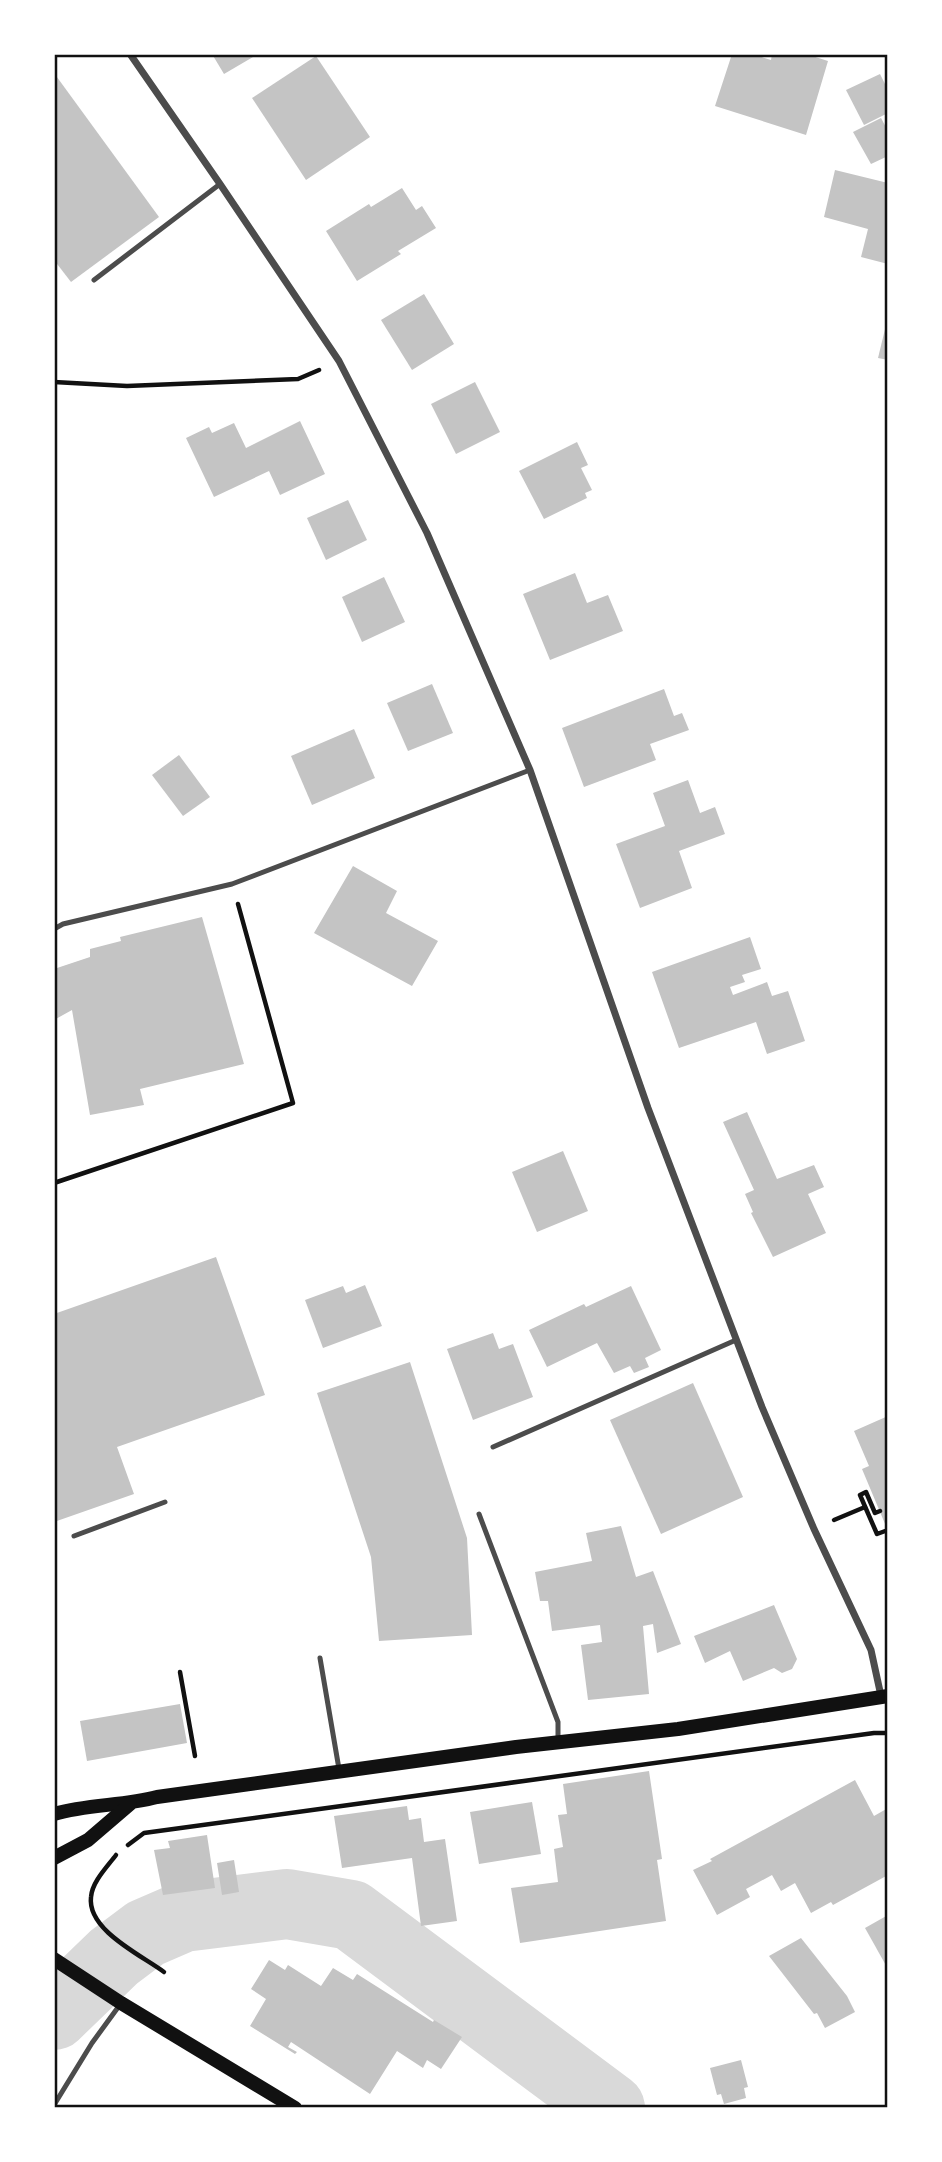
<svg xmlns="http://www.w3.org/2000/svg" width="942" height="2162" font-family="'Varela Round',sans-serif">
<style>
.lines{fill:none;stroke-linecap:round;stroke-linejoin:round}
.river{stroke:#d9d9d9;stroke-width:70}
.building{fill:#c4c4c4}
.path{stroke:#111;stroke-width:4.5}
.service{stroke:#4c4c4c;stroke-width:5}
.minor{stroke:#4c4c4c;stroke-width:7}
.secondary{stroke:#111;stroke-width:14}
.neatline{fill:none;stroke:#111;stroke-width:2.5}
</style>
<rect width="100%" height="100%" fill="#fff"/>
<g class="lines">
<path class="river" d="M 54,2015 L 114,1957 L 146,1933 L 183,1917 L 287,1904 L 351,1915 L 610,2108"/>
</g>
<g class="building">
<path d="M 212,54 L 258,54 L 224,74 Z"/>
<path d="M 732,54 L 752,54 L 771,60 L 772,54 L 806,54 L 828,61 L 806,135 L 715,106 Z"/>
<path d="M 316,56 L 370,137 L 306,180 L 252,98 Z"/>
<path d="M 54,73 L 159,217 L 71,282 L 54,260 Z"/>
<path d="M 880,74 L 888,90 L 888,113 L 864,125 L 846,90 Z"/>
<path d="M 881,118 L 888,131 L 888,156 L 871,164 L 853,132 Z"/>
<path d="M 835,170 L 888,183 L 888,264 L 861,257 L 868,229 L 824,217 Z"/>
<path d="M 402,188 L 416,210 L 422,206 L 436,228 L 398,251 L 401,254 L 357,281 L 326,231 L 369,204 L 371,207 Z"/>
<path d="M 424,294 L 454,344 L 412,370 L 381,320 Z"/>
<path d="M 887,321 L 888,321 L 888,360 L 878,358 Z"/>
<path d="M 475,382 L 500,432 L 456,454 L 431,404 Z"/>
<path d="M 300,421 L 325,474 L 280,495 L 269,471 L 214,497 L 186,438 L 209,427 L 212,433 L 234,423 L 246,448 Z"/>
<path d="M 577,442 L 588,465 L 581,468 L 592,490 L 585,493 L 587,498 L 544,519 L 519,471 Z"/>
<path d="M 348,500 L 367,540 L 326,560 L 307,518 Z"/>
<path d="M 575,573 L 587,603 L 608,595 L 623,631 L 550,660 L 523,594 Z"/>
<path d="M 384,577 L 405,622 L 362,642 L 342,597 Z"/>
<path d="M 432,684 L 453,733 L 408,751 L 387,703 Z"/>
<path d="M 664,689 L 674,716 L 682,713 L 689,730 L 650,744 L 656,760 L 584,787 L 562,728 Z"/>
<path d="M 354,729 L 375,778 L 312,805 L 291,756 Z"/>
<path d="M 179,755 L 210,797 L 183,816 L 152,775 Z"/>
<path d="M 688,780 L 700,813 L 715,807 L 725,834 L 679,851 L 692,888 L 640,908 L 616,844 L 665,826 L 653,793 Z"/>
<path d="M 353,866 L 397,891 L 386,913 L 438,941 L 412,986 L 314,933 Z"/>
<path d="M 202,917 L 244,1064 L 140,1089 L 144,1105 L 90,1115 L 72,1010 L 54,1020 L 54,969 L 90,957 L 90,949 L 121,941 L 120,937 Z"/>
<path d="M 750,937 L 761,969 L 742,975 L 745,982 L 730,987 L 733,995 L 767,982 L 772,996 L 788,991 L 805,1041 L 767,1054 L 756,1022 L 679,1048 L 652,972 Z"/>
<path d="M 747,1112 L 777,1179 L 814,1165 L 824,1187 L 808,1194 L 826,1233 L 773,1257 L 751,1213 L 753,1212 L 745,1194 L 754,1190 L 723,1122 Z"/>
<path d="M 563,1151 L 588,1211 L 537,1232 L 512,1172 Z"/>
<path d="M 216,1257 L 265,1395 L 117,1447 L 134,1494 L 54,1522 L 54,1314 Z"/>
<path d="M 365,1285 L 382,1326 L 323,1348 L 305,1300 L 343,1286 L 346,1293 Z"/>
<path d="M 631,1286 L 661,1350 L 645,1358 L 649,1367 L 634,1373 L 630,1366 L 614,1373 L 597,1343 L 547,1367 L 529,1330 L 584,1304 L 586,1307 Z"/>
<path d="M 493,1333 L 499,1349 L 513,1344 L 533,1397 L 473,1420 L 447,1349 Z"/>
<path d="M 410,1362 L 467,1538 L 472,1635 L 379,1641 L 371,1557 L 317,1393 Z"/>
<path d="M 693,1383 L 743,1497 L 661,1534 L 610,1420 Z"/>
<path d="M 888,1416 L 888,1531 L 862,1469 L 869,1466 L 854,1431 Z"/>
<path d="M 621,1526 L 636,1577 L 653,1571 L 681,1644 L 657,1653 L 653,1624 L 643,1626 L 649,1694 L 588,1700 L 581,1645 L 602,1642 L 600,1625 L 552,1631 L 548,1601 L 540,1601 L 535,1572 L 592,1561 L 586,1533 Z"/>
<path d="M 774,1605 L 797,1659 L 792,1669 L 782,1673 L 774,1668 L 743,1681 L 730,1651 L 705,1663 L 694,1636 Z"/>
<path d="M 180,1704 L 187,1743 L 87,1761 L 80,1721 Z"/>
<path d="M 649,1771 L 662,1859 L 657,1860 L 666,1921 L 520,1943 L 511,1888 L 558,1882 L 554,1849 L 563,1847 L 558,1815 L 567,1814 L 563,1784 Z"/>
<path d="M 855,1780 L 874,1816 L 888,1808 L 888,1875 L 833,1905 L 831,1902 L 811,1913 L 795,1883 L 781,1891 L 772,1875 L 746,1889 L 750,1897 L 717,1915 L 693,1870 L 712,1861 L 710,1859 Z"/>
<path d="M 532,1802 L 541,1854 L 479,1864 L 470,1812 Z"/>
<path d="M 407,1806 L 409,1820 L 421,1818 L 424,1842 L 445,1839 L 457,1921 L 421,1926 L 412,1858 L 342,1868 L 334,1816 Z"/>
<path d="M 207,1835 L 215,1888 L 163,1895 L 154,1850 L 170,1848 L 168,1841 Z"/>
<path d="M 234,1860 L 239,1892 L 222,1895 L 217,1863 Z"/>
<path d="M 888,1915 L 888,1969 L 865,1928 Z"/>
<path d="M 801,1938 L 847,1996 L 855,2012 L 825,2028 L 817,2013 L 814,2014 L 769,1956 Z"/>
<path d="M 269,1960 L 285,1970 L 288,1965 L 321,1986 L 333,1968 L 353,1980 L 357,1974 L 433,2022 L 434,2020 L 462,2037 L 441,2069 L 427,2060 L 423,2068 L 397,2051 L 370,2094 L 291,2042 L 288,2047 L 297,2052 L 295,2054 L 250,2026 L 266,1999 L 251,1989 Z"/>
<path d="M 741,2060 L 748,2087 L 744,2088 L 746,2098 L 724,2104 L 721,2094 L 717,2095 L 710,2068 Z"/>
</g>
<g class="lines">
<g class="path">
<path d="M 54,382 L 127,386 L 298,379 L 319,370"/>
<path d="M 54,1183 L 293,1103 L 238,904"/>
<path d="M 880,1511 L 875,1513 L 866,1492 L 860,1495 L 877,1534 L 888,1530"/>
<path d="M 834,1520 L 865,1507"/>
<path d="M 180,1672 L 195,1756"/>
<path d="M 128,1845 L 144,1833 L 874,1733 L 888,1733"/>
<path d="M 116,1855 C 107,1867 92,1882 91,1897 C 87,1930 141,1955 164,1972"/>
</g>
<g class="service">
<path d="M 94,280 L 220,184"/>
<path d="M 54,929 L 63,924 L 232,884 L 530,770"/>
<path d="M 493,1447 L 736,1340"/>
<path d="M 479,1514 L 558,1722 L 558,1740"/>
<path d="M 74,1536 L 165,1502"/>
<path d="M 320,1658 L 339,1769"/>
<path d="M 54,2105 L 92,2043 L 119,2006"/>
</g>
<path class="minor" d="M 130,54 L 220,184 L 339,361 L 427,533 L 530,770 L 648,1108 L 762,1407 L 814,1529 L 871,1650 L 881,1696"/>
<g class="secondary">
<path d="M 54,1814 C 88,1804 123,1806 157,1797 L 516,1747 L 678,1729 L 888,1696"/>
<path d="M 54,1858 L 88,1840 L 130,1804"/>
<path d="M 54,1959 L 121,2003 L 295,2108"/>
</g>
</g>
<rect width="942" height="2162" fill="none" stroke="#ffffff" stroke-width="112"/>
<rect x="56" y="56" width="830" height="2050" class="neatline"/>
</svg>
